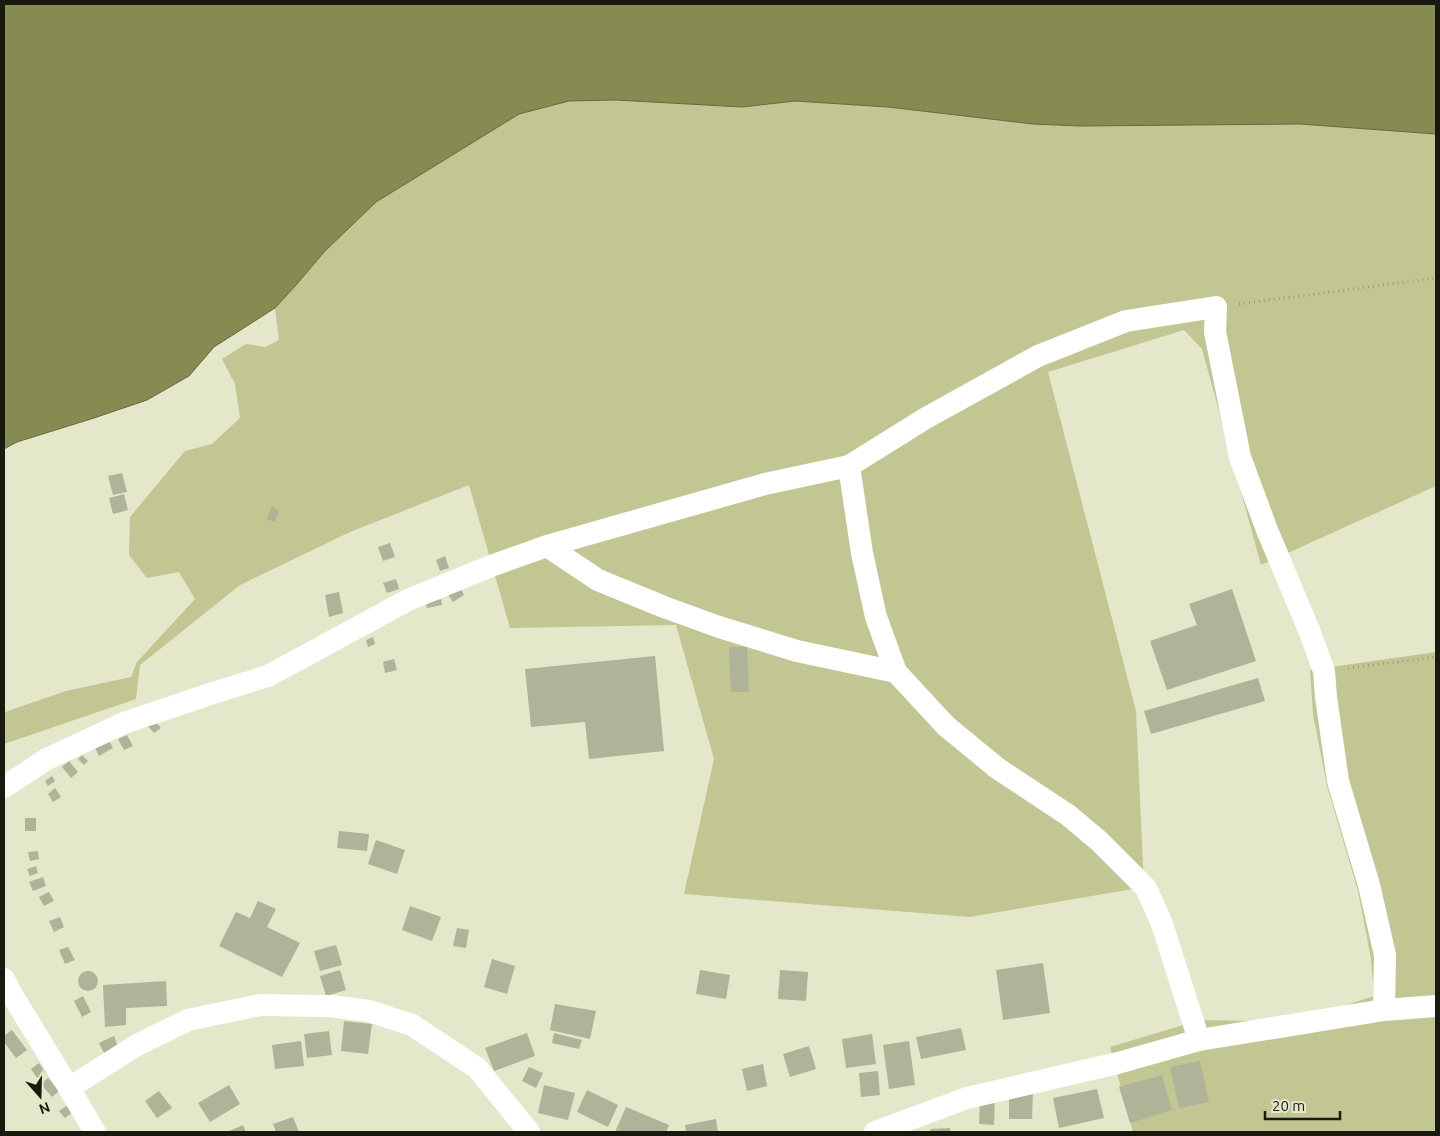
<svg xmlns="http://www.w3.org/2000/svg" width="1440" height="1136" font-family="Ubuntu,sans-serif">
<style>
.green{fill:#c1c692}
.water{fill:#868b52;stroke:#65693e}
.building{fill:#afb397}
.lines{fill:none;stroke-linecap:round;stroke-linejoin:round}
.path{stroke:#9a9c86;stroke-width:3;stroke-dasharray:1 4;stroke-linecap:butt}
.street{stroke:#fff;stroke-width:22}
</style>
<rect width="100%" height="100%" fill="#e4e7ca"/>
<g class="green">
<path d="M 616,100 L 742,107 L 795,101 L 888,107 L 1033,124 L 1080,126 L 1300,124 L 1436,134 L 1436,486 L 1261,565 L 1202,349 L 1184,330 L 1048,372 L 1136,711 L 1144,887 L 970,917 L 684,894 L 714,759 L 676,625 L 510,628 L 469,485 L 350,532 L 240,585 L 140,665 L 136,699 L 4,744 L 4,713 L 5,712 L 66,691 L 131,677 L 137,662 L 195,599 L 179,572 L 147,578 L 129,555 L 130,517 L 185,451 L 212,444 L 240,418 L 235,384 L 222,359 L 246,344 L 265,347 L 279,340 L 275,308 L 297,284 L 324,252 L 376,202 L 519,114 L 569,101 Z"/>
<path d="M 1436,652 L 1436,1132 L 1133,1132 L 1110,1047 L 1200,1020 L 1252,1021 L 1334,1009 L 1374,996 L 1371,959 L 1358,891 L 1327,786 L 1313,714 L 1310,670 Z"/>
</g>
<path class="water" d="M 4,4 L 1436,4 L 1436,134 L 1300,124 L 1080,126 L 1033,124 L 888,107 L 795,101 L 742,107 L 616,100 L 569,101 L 519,114 L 376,202 L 324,252 L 297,284 L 275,308 L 214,347 L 189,376 L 147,400 L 94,418 L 17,442 L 4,449 Z"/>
<g class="building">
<path d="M 122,473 L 127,492 L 113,495 L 108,476 Z"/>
<path d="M 124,494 L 128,510 L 113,514 L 109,498 Z"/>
<path d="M 271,507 L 279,510 L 275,522 L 267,519 Z"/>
<path d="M 390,543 L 395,557 L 383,561 L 378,547 Z"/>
<path d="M 445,556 L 449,568 L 440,571 L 436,560 Z"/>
<path d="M 396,579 L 399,589 L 387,593 L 383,583 Z"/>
<path d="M 460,587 L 464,595 L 453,602 L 448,594 Z"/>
<path d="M 1232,589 L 1256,661 L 1167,690 L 1150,641 L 1197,625 L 1189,604 Z"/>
<path d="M 339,592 L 343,613 L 329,617 L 325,595 Z"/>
<path d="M 441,599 L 442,605 L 427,608 L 425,602 Z"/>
<path d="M 373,637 L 375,644 L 368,647 L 366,640 Z"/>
<path d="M 729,647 L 747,647 L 749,692 L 731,692 Z"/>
<path d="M 655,656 L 664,751 L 589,759 L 585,722 L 531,727 L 525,669 Z"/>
<path d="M 394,659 L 397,670 L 385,673 L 383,662 Z"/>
<path d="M 1258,678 L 1265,701 L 1151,734 L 1144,711 Z"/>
<path d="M 152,718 L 161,728 L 154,733 L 145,723 Z"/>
<path d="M 127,735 L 133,746 L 124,750 L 118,739 Z"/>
<path d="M 108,738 L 113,748 L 99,756 L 94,746 Z"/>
<path d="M 82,755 L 88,761 L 84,765 L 78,759 Z"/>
<path d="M 69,761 L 78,772 L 71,778 L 62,767 Z"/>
<path d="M 52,776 L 55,781 L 48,786 L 45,781 Z"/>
<path d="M 55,788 L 61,797 L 53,802 L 48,794 Z"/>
<rect x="25" y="818" width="11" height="13"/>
<path d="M 339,831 L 369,834 L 367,851 L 337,848 Z"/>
<path d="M 376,840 L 405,850 L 397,874 L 368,864 Z"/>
<path d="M 38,851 L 39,859 L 30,861 L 28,852 Z"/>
<path d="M 36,866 L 38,873 L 30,876 L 27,869 Z"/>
<path d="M 43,877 L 46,886 L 33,891 L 29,882 Z"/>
<path d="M 49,892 L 54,901 L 44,906 L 39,897 Z"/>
<path d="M 258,901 L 276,909 L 267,927 L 300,943 L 282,977 L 219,946 L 236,912 L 250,918 Z"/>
<path d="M 410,906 L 441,917 L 432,941 L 402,930 Z"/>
<path d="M 60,917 L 64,927 L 54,932 L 49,921 Z"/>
<path d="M 457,928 L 469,930 L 466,948 L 453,946 Z"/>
<path d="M 336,945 L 342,965 L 320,971 L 314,951 Z"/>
<path d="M 68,947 L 75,960 L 65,964 L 59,950 Z"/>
<path d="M 492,959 L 515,966 L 507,994 L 484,987 Z"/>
<path d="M 1043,963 L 1050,1013 L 1003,1020 L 996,970 Z"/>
<path d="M 340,970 L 346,990 L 326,996 L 320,976 Z"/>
<path d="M 700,970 L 730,975 L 726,999 L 696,994 Z"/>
<path d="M 780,970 L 808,972 L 806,1001 L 778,999 Z"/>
<circle cx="88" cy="981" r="10"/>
<path d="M 166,981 L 167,1006 L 126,1008 L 126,1025 L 105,1027 L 103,985 Z"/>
<path d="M 83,996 L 91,1012 L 82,1017 L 74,1001 Z"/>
<path d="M 555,1004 L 596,1011 L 590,1039 L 550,1030 Z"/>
<path d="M 344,1021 L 372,1024 L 368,1054 L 341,1051 Z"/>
<path d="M 961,1028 L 966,1050 L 921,1059 L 916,1037 Z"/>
<path d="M 12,1030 L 27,1050 L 16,1058 L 4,1042 L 4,1036 Z"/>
<path d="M 329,1031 L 332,1055 L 307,1058 L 304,1034 Z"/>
<path d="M 527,1033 L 535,1056 L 494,1071 L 485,1048 Z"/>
<path d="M 554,1033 L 582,1040 L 579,1049 L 552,1043 Z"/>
<path d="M 872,1034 L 876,1064 L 846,1068 L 842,1039 Z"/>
<path d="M 114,1036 L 118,1047 L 104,1053 L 99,1043 Z"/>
<path d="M 301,1041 L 304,1066 L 275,1069 L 272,1045 Z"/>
<path d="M 909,1041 L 915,1085 L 889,1089 L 883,1045 Z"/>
<path d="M 809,1046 L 816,1069 L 790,1077 L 783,1054 Z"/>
<path d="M 1200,1061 L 1209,1102 L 1179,1108 L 1170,1067 Z"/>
<path d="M 39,1063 L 45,1072 L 37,1078 L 31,1069 Z"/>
<path d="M 763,1064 L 767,1086 L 747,1091 L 742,1069 Z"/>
<path d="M 529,1067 L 543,1073 L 536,1088 L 522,1081 Z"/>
<path d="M 878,1071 L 880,1095 L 861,1097 L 859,1073 Z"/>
<path d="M 1162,1075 L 1172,1110 L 1130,1123 L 1119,1087 Z"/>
<path d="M 48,1078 L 59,1091 L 52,1097 L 41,1084 Z"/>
<path d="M 229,1085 L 240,1104 L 210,1122 L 198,1103 Z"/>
<path d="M 544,1085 L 575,1093 L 568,1120 L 538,1113 Z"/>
<path d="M 1097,1089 L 1104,1118 L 1059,1128 L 1053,1098 Z"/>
<path d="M 587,1090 L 618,1105 L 608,1127 L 577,1112 Z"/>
<path d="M 159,1091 L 172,1108 L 157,1118 L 145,1101 Z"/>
<path d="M 1009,1093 L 1033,1093 L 1032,1119 L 1009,1119 Z"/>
<path d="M 980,1097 L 995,1097 L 994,1125 L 979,1124 Z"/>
<path d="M 68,1105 L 73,1112 L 65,1118 L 59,1111 Z"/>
<path d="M 626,1107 L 669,1125 L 666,1132 L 615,1132 Z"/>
<path d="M 293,1117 L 299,1132 L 276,1132 L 273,1124 Z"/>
<path d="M 716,1119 L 718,1132 L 686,1132 L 685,1125 Z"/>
<path d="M 243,1125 L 246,1132 L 227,1132 Z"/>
<path d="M 950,1128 L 950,1132 L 931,1132 L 930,1129 Z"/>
</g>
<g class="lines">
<g class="path">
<path d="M 1239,304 L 1436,278"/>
<path d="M 1348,668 L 1436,657"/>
</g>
<g class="street">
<path d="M 849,466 L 862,553 L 876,617 L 896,672 L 946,726 L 997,768 L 1068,815 L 1099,841 L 1146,888 L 1162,924 L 1199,1040"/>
<path d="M 547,546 L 598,580 L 664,607 L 719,627 L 797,651 L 896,672"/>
<path d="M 4,787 L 47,759 L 124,723 L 213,693 L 268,676 L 408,600 L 491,566 L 547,546 L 765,484 L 849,466 L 926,418 L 1038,356 L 1126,321 L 1216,307 L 1215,332 L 1240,457 L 1267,530 L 1309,630 L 1324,671 L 1326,697 L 1338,781 L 1369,885 L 1385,955 L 1384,1010"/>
<path d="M 4,979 L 11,993 L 69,1088 L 95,1132"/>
<path d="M 69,1088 L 137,1045 L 188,1020 L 260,1005 L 330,1006 L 369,1011 L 412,1025 L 477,1068 L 529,1132"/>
<path d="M 875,1132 L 967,1098 L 1118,1063 L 1199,1040 L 1384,1010 L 1436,1006"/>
</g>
</g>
<rect width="1440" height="1136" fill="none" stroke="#18190f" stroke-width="10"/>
<g transform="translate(40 1096) rotate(160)" stroke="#e4e7ca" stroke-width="4" paint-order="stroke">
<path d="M0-4L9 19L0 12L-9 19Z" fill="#18190f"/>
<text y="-8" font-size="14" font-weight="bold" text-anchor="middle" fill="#18190f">N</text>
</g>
<path d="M1265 1111v8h75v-8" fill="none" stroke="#18190f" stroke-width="2.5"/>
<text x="1272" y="1111" font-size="15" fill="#18190f" stroke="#e4e7ca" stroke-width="4" paint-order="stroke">20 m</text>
</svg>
